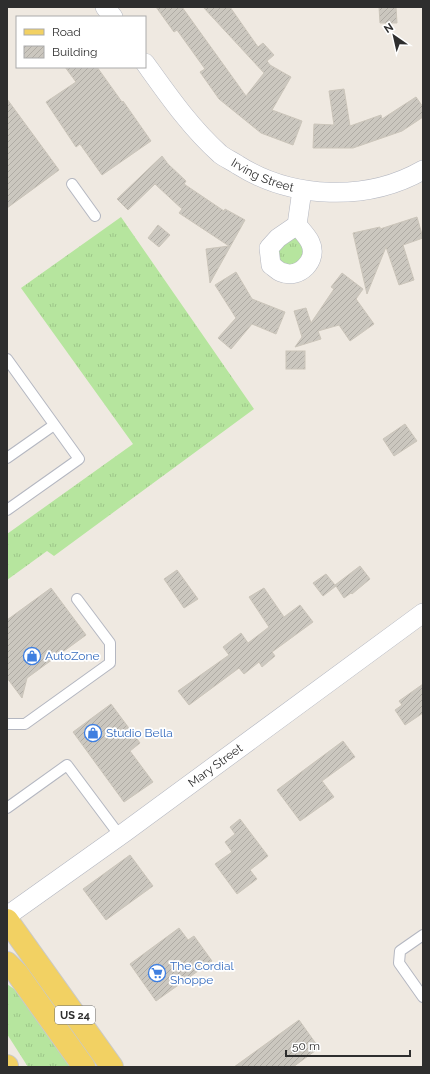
<svg xmlns="http://www.w3.org/2000/svg" width="430" height="1074" font-family="Raleway,sans-serif">
<style>
.grass{fill:url(#grass-tufts)}
.building{fill:url(#building-hatch);stroke:#cbc5ba}
.lines{fill:none;stroke-linecap:round;stroke-linejoin:round}
.lane-casing{stroke:#b4b7c1;stroke-width:12}
.street-casing{stroke:#b4b7c1;stroke-width:20}
.primary-casing{stroke:#c9c9c9;stroke-width:24}
.lane{stroke:#fff;stroke-width:10}
.street{stroke:#fff;stroke-width:19}
.primary{stroke:#f2d163;stroke-width:22}
.labels{text-anchor:middle;stroke-width:3.5;stroke-linejoin:round;paint-order:stroke}
.shield{fill:#fff;stroke:#6d6d6d;stroke-width:1}
.shield-label{font-size:11px;font-weight:bold;fill:#2e2e2e}
.street-label{font-size:12px;fill:#2e2e2e;stroke:#fff}
.shop-label{font-size:12px;fill:#366cbe;stroke:#fff;text-anchor:start}
</style>
<defs>
<pattern id="grass-tufts" width="24" height="20" patternUnits="userSpaceOnUse"><rect width="24" height="20" fill="#b6e59e"/><path d="M3 7l-1-3M5 7V3M7 7l1-3M15 17l-1-3M17 17v-4M19 17l1-3" fill="none" stroke="#9dc588"/></pattern>
<pattern id="building-hatch" width="6" height="6" patternUnits="userSpaceOnUse"><rect width="6" height="6" fill="#cbc7bf"/><path d="M-1 1l2-2M0 6l6-6M5 7l2-2" fill="none" stroke="#afaba4"/></pattern>
</defs>
<rect width="100%" height="100%" fill="#efe9e1"/>
<g class="grass">
<path d="M 121,217 L 254,409 L 54,556 L 47,551 L 7,580 L 7,534 L 133,444 L 21,288 Z"/>
<path d="M 292,234 L 300,239 L 306,255 L 289,269 L 277,260 L 278,246 Z"/>
<path d="M 7,984 L 14,989 L 19,994 L 76,1067 L 28,1067 L 7,1034 Z"/>
</g>
<g class="building">
<path d="M 156,7 L 182,7 L 246,96 L 264,73 L 203,7 L 230,7 L 258,47 L 263,43 L 274,55 L 267,61 L 270,65 L 291,77 L 272,110 L 302,121 L 293,145 L 261,133 L 219,99 L 200,72 L 205,69 L 177,30 L 174,32 Z"/>
<path d="M 379,7 L 396,7 L 397,23 L 380,23 Z"/>
<path d="M 65,67 L 97,67 L 122,102 L 123,101 L 151,141 L 102,175 L 80,144 L 76,147 L 46,102 L 76,82 Z"/>
<path d="M 344,89 L 350,126 L 381,115 L 382,119 L 416,97 L 423,107 L 423,117 L 402,131 L 353,148 L 313,148 L 314,124 L 334,125 L 329,91 Z"/>
<path d="M 7,99 L 59,170 L 7,208 Z"/>
<path d="M 162,156 L 168,164 L 186,181 L 184,184 L 224,211 L 225,209 L 245,220 L 210,283 L 206,249 L 229,246 L 179,213 L 182,209 L 155,184 L 128,210 L 117,199 Z"/>
<path d="M 417,217 L 423,238 L 403,245 L 414,280 L 399,285 L 386,247 L 367,294 L 353,233 L 380,227 L 380,229 Z"/>
<path d="M 158,225 L 170,235 L 159,247 L 148,238 Z"/>
<path d="M 236,272 L 252,299 L 285,312 L 276,334 L 252,324 L 231,349 L 218,338 L 236,318 L 215,285 Z"/>
<path d="M 342,273 L 363,289 L 356,299 L 374,324 L 350,341 L 339,325 L 318,331 L 321,339 L 295,347 L 302,337 L 294,311 L 306,308 L 311,323 L 334,289 L 331,287 Z"/>
<rect x="286" y="351" width="19" height="18"/>
<path d="M 405,424 L 417,441 L 394,456 L 383,439 Z"/>
<path d="M 360,566 L 370,579 L 352,594 L 351,593 L 344,598 L 336,586 L 323,596 L 313,583 L 326,574 L 335,585 Z"/>
<path d="M 177,570 L 198,599 L 184,608 L 164,579 Z"/>
<path d="M 51,588 L 86,635 L 27,678 L 22,698 L 7,678 L 7,620 Z"/>
<path d="M 264,588 L 284,617 L 300,605 L 313,622 L 272,652 L 275,656 L 262,667 L 259,662 L 244,674 L 239,668 L 189,705 L 178,691 L 229,655 L 223,647 L 241,633 L 248,643 L 269,627 L 249,597 Z"/>
<path d="M 423,684 L 423,713 L 405,725 L 395,710 L 402,705 L 399,701 Z"/>
<path d="M 111,704 L 140,743 L 130,751 L 153,782 L 124,802 L 73,732 Z"/>
<path d="M 343,741 L 355,757 L 322,781 L 334,797 L 300,821 L 277,790 Z"/>
<path d="M 240,819 L 268,856 L 250,870 L 257,879 L 237,894 L 215,864 L 232,852 L 225,842 L 235,834 L 230,827 Z"/>
<path d="M 130,855 L 153,886 L 106,920 L 83,889 Z"/>
<path d="M 179,928 L 188,940 L 194,936 L 212,961 L 156,1001 L 130,964 Z"/>
<path d="M 299,1020 L 319,1048 L 293,1067 L 234,1067 Z"/>
</g>
<g class="lines">
<g class="lane-casing">
<g id="lane">
<path d="M 72,184 L 95,216"/>
<path d="M 7,359 L 79,459 L 7,510"/>
<path d="M 7,458 L 54,425"/>
<path d="M 7,724 L 25,724 L 110,663 L 110,643 L 77,599"/>
<path d="M 7,808 L 67,765 L 120,836"/>
<path d="M 423,935 L 400,951 L 399,963 L 423,997"/>
</g>
</g>
<g class="street-casing">
<g id="street">
<path d="M 105,7 L 113,17"/>
<path id="s1" d="M 145,63 C 168,95 190,127 220,154 C 225,158 232,161 238,165 C 292,199 367,202 423,170"/>
<path d="M 297,225 L 278,238 L 269,248 L 271,265 C 274,267 278,271 281,272 C 299,280 319,260 310,242 C 307,236 301,230 297,225 L 302,190"/>
<path id="s2" d="M 7,916 L 125,832 L 423,613"/>
</g>
</g>
<g class="primary-casing">
<g id="primary">
<path d="M 7,920 L 112,1067"/>
<path d="M 7,963 L 17,973 L 84,1067"/>
<path d="M 7,1066 L 7,1067"/>
</g>
</g>
<use href="#lane" class="lane"/>
<use href="#street" class="street"/>
<use href="#primary" class="primary"/>
</g>
<defs>
<g id="shop-ring" transform="scale(0.9)"><circle r="9.5" fill="#fff" stroke="#3f7fe0" stroke-width="1.5"/><path d="M-5-2.5h2.3a2.7 3.5 0 0 1 5.4 0H5L5.5 6h-11ZM-1.5-2.5h3a1.5 2.3 0 0 0-3 0Z" fill="#3f7fe0"/></g>
<g id="supermarket-ring" transform="scale(0.9)"><circle r="9.5" fill="#fff" stroke="#3f7fe0" stroke-width="1.5"/><path d="M-6-5.5h2.5l.6 2H6L4.5 2H-2.5L-4.4-4H-6ZM-1.5 3.2a1.3 1.3 0 1 0 .1 0ZM3 3.2a1.3 1.3 0 1 0 .1 0Z" fill="#3f7fe0"/></g>
</defs>
<g fill-rule="evenodd">
<use href="#shop-ring" x="32" y="656"/>
<use href="#shop-ring" x="93" y="733"/>
<use href="#supermarket-ring" x="157" y="973"/>
</g>
<g class="labels">
<rect class="shield" x="55" y="1006" width="40" height="18" rx="3"/>
<g class="shield-label">
<text x="75" y="1019">US 24</text>
</g>
<g class="street-label">
<text dy="4" stroke="none"><textPath href="#s1" startOffset="166">Irving Street</textPath></text>
<text dy="4" stroke="none"><textPath href="#s2" startOffset="257">Mary Street</textPath></text>
</g>
<g class="shop-label">
<text x="45" y="660">AutoZone</text>
<text x="106" y="737">Studio Bella</text>
<text x="170" y="970">The Cordial<tspan x="170" dy="14">Shoppe</tspan></text>
</g>
</g>
<rect width="430" height="1074" fill="none" stroke="#2e2e2e" stroke-width="16"/>
<rect x="16" y="16" width="130" height="52" fill="#ffffff" stroke="#ababab"/>
<rect x="24" y="29" width="20" height="6" fill="#f2d163" stroke="#ababab"/>
<text x="52" y="36" font-size="12" fill="#2e2e2e">Road</text>
<rect x="24" y="46" width="20" height="12" fill="url(#building-hatch)" stroke="#ababab"/>
<text x="52" y="56" font-size="12" fill="#2e2e2e">Building</text>
<g transform="translate(394 36) rotate(326)" stroke="#ffffff" stroke-width="3" paint-order="stroke">
<path d="M0-3L7 15L0 10L-7 15Z" fill="#2e2e2e"/>
<text y="-6" font-size="11" font-weight="bold" text-anchor="middle" fill="#2e2e2e">N</text>
</g>
<path d="M286 1050v6h124v-6" fill="none" stroke="#2e2e2e" stroke-width="2"/>
<text x="292" y="1050" font-size="12" fill="#2e2e2e" stroke="#ffffff" stroke-width="3" paint-order="stroke">50 m</text>
</svg>
